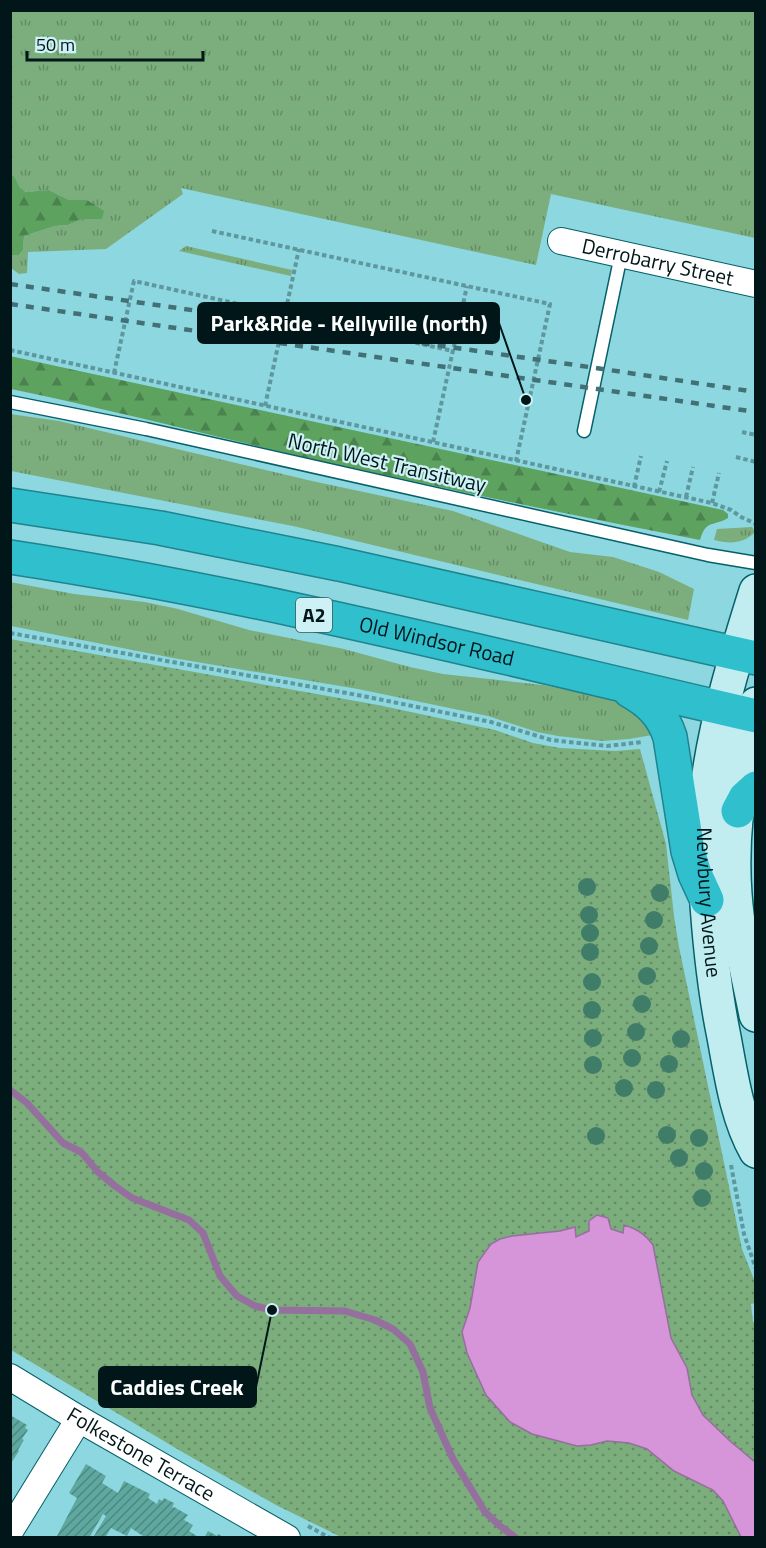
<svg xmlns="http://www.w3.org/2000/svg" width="766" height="1548" font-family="'Titillium Web',sans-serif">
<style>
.grass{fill:url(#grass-tufts)}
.forest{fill:url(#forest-firs)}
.park{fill:url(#park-dots)}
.water{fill:#d595d8;stroke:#956f9e;stroke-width:1.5}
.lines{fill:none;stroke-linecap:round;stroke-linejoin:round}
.stream{stroke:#956f9e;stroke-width:7}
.building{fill:url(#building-hatch)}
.lane-casing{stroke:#056068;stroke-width:15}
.street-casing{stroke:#056068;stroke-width:28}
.secondary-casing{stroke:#056068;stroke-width:36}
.highway-casing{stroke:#1f848e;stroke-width:36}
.path{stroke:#5e979d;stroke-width:4;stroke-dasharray:4.5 3;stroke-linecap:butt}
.lane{stroke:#fff;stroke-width:12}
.street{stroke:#fff;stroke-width:26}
.secondary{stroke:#c1ecf0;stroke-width:33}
.highway{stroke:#2fbfcd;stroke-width:33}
.rail{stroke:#427076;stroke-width:4.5;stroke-dasharray:8 8;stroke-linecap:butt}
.tree{fill:#3f7d69}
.labels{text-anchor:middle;stroke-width:4.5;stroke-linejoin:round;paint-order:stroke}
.shield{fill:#cdf1f5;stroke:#3e585a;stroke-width:1.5}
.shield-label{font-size:20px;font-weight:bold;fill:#011618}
.street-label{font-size:21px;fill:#011618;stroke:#cdf1f5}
.leader{fill:none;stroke:#011618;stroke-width:2}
.callout-dot{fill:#011618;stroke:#cdf1f5;stroke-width:2}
.callout{fill:#011618;stroke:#011618;stroke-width:2}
.callout-label{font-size:22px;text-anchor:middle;font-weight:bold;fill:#fff}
</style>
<defs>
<pattern id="grass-tufts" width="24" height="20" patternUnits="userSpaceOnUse" patternTransform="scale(1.5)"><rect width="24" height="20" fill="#7cad7c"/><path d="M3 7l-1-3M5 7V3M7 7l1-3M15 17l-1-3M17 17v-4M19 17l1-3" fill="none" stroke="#638c65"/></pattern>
<pattern id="forest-firs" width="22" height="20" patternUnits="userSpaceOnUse" patternTransform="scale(1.5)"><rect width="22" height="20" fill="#5ea260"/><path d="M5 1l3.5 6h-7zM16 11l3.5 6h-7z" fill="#4b834e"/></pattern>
<pattern id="park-dots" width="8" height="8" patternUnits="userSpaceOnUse" patternTransform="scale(1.5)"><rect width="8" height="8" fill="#7cad7c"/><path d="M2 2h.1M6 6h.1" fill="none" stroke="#638c65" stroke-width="1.8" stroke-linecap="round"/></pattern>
<pattern id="building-hatch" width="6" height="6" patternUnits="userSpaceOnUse" patternTransform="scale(1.5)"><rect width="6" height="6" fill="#5fa89f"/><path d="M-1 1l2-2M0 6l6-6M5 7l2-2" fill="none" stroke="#4c8881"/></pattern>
</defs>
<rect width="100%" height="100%" fill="#8dd7e0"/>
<g class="grass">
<path d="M 10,11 L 755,11 L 755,238 L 551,194 L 536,265 L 181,188 L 183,194 L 106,249 L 28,252 L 27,273 L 19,274 L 11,268 L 11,255 L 19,255 L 23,250 L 24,236 L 55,226 L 68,225 L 82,219 L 102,219 L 87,200 L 69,200 L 49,190 L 27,192 L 20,189 L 14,176 L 11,176 Z"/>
<path d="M 186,246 L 292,270 L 291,276 L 179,251 Z"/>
<path d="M 10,414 L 59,421 L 312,481 L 453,511 L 570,552 L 613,557 L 659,572 L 694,589 L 688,620 L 293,526 L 11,471 Z"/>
<path d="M 752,527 L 755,532 C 743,544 730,544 714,540 L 717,529 Z"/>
<path d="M 10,582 L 74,594 L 145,602 L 178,609 L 249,630 L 344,649 L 410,667 L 443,674 L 543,685 L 628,703 L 658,734 L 629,739 L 602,741 L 558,736 L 537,732 L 488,716 L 358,689 L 173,658 L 11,626 Z"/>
</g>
<g class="forest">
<path d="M 10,176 L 14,176 L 20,188 L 26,192 L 49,190 L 69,200 L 87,200 L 104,211 L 102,219 L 82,219 L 68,225 L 55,226 L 24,236 L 23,250 L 19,255 L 11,255 Z"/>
<path d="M 10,356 L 723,510 L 728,514 L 728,518 C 713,527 706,519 700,540 C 570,515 441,488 312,459 C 212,436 112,410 11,389 Z"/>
</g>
<path class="park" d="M 10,639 L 378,705 L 495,730 L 533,743 L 560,748 L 615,751 L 640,749 L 666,844 L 674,916 L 679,947 L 742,1249 L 755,1282 L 755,1303 L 751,1304 L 753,1322 L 756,1322 L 755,1537 L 341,1537 L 276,1505 L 184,1453 L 11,1350 Z"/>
<path class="water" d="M 597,1215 L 608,1218 L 611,1229 L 623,1233 L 624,1225 C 637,1229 645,1234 653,1245 L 671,1338 L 687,1368 L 692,1395 L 703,1415 L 730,1441 L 755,1462 L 755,1537 L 741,1537 L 723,1501 L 713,1490 L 674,1471 L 647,1449 L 629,1443 L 607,1441 L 591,1445 L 577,1446 L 532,1434 L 510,1422 L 486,1395 L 467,1353 L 462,1332 L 470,1308 L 478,1262 L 491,1244 L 500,1239 L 512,1236 L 560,1231 L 575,1227 L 576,1237 L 589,1231 L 589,1221 Z"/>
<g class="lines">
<path class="stream" d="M 10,1090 L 27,1103 L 63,1143 L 81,1152 L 98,1172 L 115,1186 L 132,1198 L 189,1220 L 203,1233 L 220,1276 L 237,1296 L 255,1306 L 272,1310 L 345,1311 L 375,1320 L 393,1329 L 410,1344 L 423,1372 L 430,1408 L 453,1459 L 485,1512 L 500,1526 L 516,1538"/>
</g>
<g class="building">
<path d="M 10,1415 L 27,1425 L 25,1428 L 28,1430 L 22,1439 L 24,1440 L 18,1450 L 19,1451 L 10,1465 Z"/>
<path d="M 86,1464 L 106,1476 L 102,1483 L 118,1493 L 124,1481 L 150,1494 L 148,1498 L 157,1504 L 159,1499 L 162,1501 L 164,1498 L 174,1503 L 172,1508 L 174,1507 L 188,1515 L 184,1520 L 193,1525 L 189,1531 L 200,1538 L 142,1538 L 143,1536 L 131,1528 L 127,1536 L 111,1528 L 105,1538 L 96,1538 L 94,1536 L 106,1516 L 103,1514 L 89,1538 L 57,1536 L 77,1498 L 69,1493 Z"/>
<path d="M 208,1531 L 217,1536 L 218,1534 L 225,1538 L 204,1538 Z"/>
</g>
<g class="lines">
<g class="lane-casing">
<g id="lane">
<path d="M 10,402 L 146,429 L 708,555 L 756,563"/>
<path d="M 584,431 L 621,255"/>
</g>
</g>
<g class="street-casing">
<g id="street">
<path id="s1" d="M 561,241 L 756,284"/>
<path id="s2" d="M 10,1377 L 79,1419 L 287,1538"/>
<path d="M 10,1531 L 79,1419"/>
</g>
</g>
<g class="secondary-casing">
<g id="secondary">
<path id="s3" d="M 756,591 C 736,655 715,722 707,789 C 702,822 704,856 706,889 C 709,939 714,988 724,1037 C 731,1075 737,1118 756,1151"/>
<path d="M 756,704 C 741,765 730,831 735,894 C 738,935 748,975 756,1015"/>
</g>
</g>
<g class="highway-casing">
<g id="highway">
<path d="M 10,505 L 160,528 L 339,564 L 756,658"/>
<path id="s4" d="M 10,557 C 261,595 508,659 756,716"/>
<path d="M 630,691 C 650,702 663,715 670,737 L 688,851 L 695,874 L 707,900"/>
<path d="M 738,811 L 745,798 L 756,788"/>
</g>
</g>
<g class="path">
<path d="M 212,231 L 550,304 L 516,461"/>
<path d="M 10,350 L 712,503 L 731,510 L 741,517 L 756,524"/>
<path d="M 114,373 L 134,281 L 453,351"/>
<path d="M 265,406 L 299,249"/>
<path d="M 742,432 L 756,435"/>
<path d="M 433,442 L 467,286"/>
<path d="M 736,457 L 756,462"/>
<path d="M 634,487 L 641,456"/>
<path d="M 659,492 L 667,461"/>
<path d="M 686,497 L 693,467"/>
<path d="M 712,503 L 719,473"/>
<path d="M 10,633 L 363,696 L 491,722 L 551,740 L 607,746 L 643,742"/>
<path d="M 731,1165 L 744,1234 L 756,1269"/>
<path d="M 308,1526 L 330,1538"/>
</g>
<use href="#lane" class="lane"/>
<use href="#street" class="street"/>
<use href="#secondary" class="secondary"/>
<use href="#highway" class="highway"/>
<g class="rail">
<path d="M 10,284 L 596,368 L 756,392"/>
<path d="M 10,304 L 756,412"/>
</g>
</g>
<g class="tree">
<circle cx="587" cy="887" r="9"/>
<circle cx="660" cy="893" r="9"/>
<circle cx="589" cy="915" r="9"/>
<circle cx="654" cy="920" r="9"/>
<circle cx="590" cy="933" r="9"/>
<circle cx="649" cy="946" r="9"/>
<circle cx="590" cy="952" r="9"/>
<circle cx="647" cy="976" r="9"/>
<circle cx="592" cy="982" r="9"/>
<circle cx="642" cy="1004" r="9"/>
<circle cx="592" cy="1010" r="9"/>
<circle cx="636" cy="1032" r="9"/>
<circle cx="593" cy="1038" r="9"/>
<circle cx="681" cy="1039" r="9"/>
<circle cx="632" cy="1058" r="9"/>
<circle cx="669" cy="1064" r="9"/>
<circle cx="593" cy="1065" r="9"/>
<circle cx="624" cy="1088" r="9"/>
<circle cx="656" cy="1090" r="9"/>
<circle cx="667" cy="1135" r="9"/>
<circle cx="596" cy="1136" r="9"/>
<circle cx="699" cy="1138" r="9"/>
<circle cx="679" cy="1158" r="9"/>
<circle cx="704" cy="1171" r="9"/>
<circle cx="702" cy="1198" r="9"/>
</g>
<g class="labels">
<rect class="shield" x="296" y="598" width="36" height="34" rx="4.5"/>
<g class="shield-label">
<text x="314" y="622">A2</text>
</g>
<g class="street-label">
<text dy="7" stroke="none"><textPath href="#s1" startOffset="99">Derrobarry Street</textPath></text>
<text transform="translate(387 463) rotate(13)" y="7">North West Transitway</text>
<text dy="7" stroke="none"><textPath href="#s4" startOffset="435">Old Windsor Road</textPath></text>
<text dy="7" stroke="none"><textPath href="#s3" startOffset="318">Newbury Avenue</textPath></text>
<text dy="7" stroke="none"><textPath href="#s2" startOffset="152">Folkestone Terrace</textPath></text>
</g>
</g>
<path class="leader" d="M526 400L499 323M272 1310L256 1387"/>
<g class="callout-dot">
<circle cx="526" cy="400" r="6"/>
<circle cx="272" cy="1310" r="6"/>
</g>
<g class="callout">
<rect x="198" y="303" width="301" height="40" rx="6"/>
<rect x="99" y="1367" width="157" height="40" rx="6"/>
</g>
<g class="callout-label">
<text x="349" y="331">Park&amp;Ride - Kellyville (north)</text>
<text x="177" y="1395">Caddies Creek</text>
</g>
<rect width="766" height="1548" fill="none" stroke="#011618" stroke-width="24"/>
<path d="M27 51v9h176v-9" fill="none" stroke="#011618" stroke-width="3"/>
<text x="36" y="51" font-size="18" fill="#011618" stroke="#cdf1f5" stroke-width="4.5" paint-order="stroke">50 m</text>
</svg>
